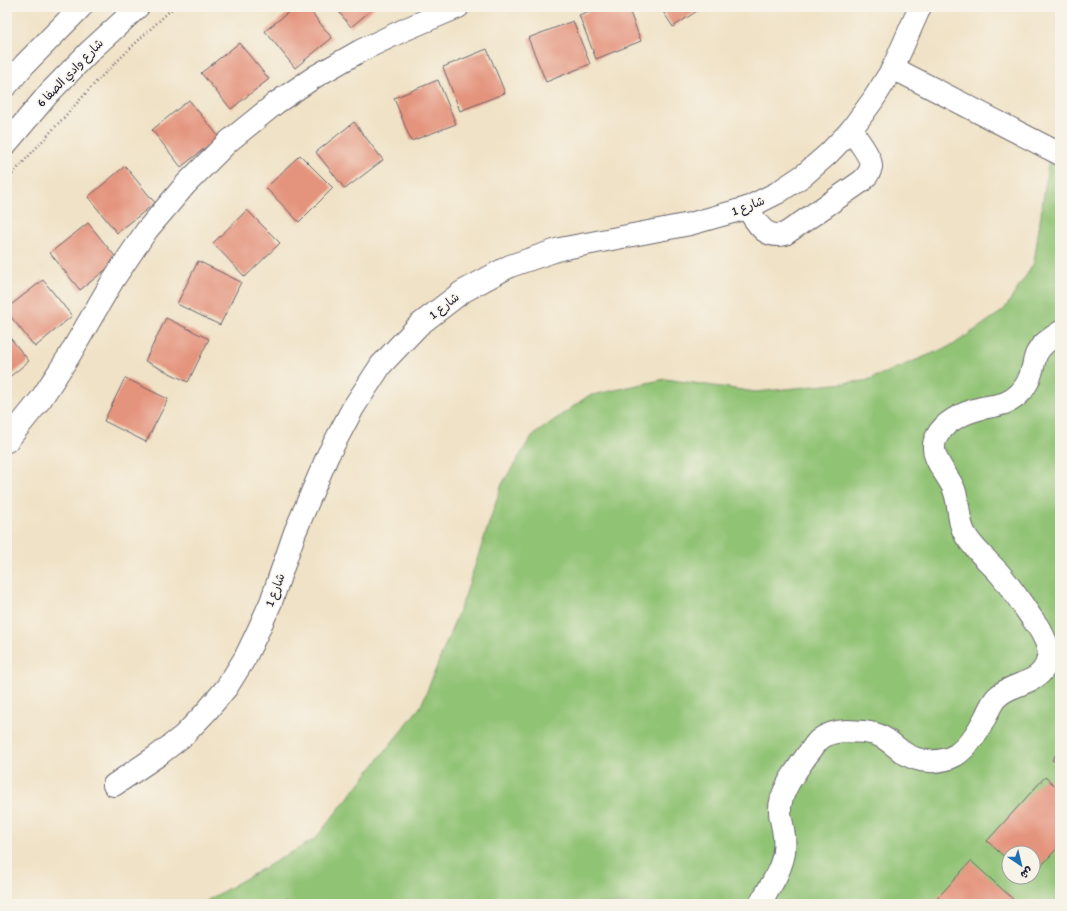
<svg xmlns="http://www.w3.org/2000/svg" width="1067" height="911" font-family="Itim,'Playpen Sans Arabic',sans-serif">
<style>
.green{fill:#91c374;stroke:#5a7258;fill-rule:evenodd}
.building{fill:#e4937c}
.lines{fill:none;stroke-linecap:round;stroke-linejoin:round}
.minor-casing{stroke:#6a656c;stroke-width:24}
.major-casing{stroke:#6a656c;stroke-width:24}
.path{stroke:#6a656c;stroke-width:2.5;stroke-dasharray:1 3;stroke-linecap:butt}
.minor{stroke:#fff;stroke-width:22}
.major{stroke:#fff;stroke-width:22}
.labels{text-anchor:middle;stroke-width:3;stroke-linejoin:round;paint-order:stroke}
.street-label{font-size:12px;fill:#22223b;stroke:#f7f3e8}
</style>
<rect width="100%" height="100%" fill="#f7f3e8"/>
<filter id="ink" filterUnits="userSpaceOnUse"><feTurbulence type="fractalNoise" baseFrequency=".025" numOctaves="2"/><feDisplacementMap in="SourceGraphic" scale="8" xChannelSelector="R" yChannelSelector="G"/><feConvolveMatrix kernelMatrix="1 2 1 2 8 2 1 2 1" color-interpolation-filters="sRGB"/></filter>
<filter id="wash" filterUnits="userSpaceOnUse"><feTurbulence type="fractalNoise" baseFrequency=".012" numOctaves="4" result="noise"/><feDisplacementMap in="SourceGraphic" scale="16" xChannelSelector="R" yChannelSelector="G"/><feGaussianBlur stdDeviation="0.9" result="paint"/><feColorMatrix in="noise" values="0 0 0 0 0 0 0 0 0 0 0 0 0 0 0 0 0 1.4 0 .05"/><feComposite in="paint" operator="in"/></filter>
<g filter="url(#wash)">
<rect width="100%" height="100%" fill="#f0e2c6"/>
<path class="green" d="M 1060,118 L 1060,904 L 201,904 L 315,839 L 421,706 L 465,596 L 502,484 L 532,436 L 588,396 L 665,379 L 756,392 L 865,381 L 953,345 L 1004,310 L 1034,263 L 1048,165 ZM 1009,853 L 1033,853 L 1033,877 L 1009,877 Z"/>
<g id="blocks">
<g class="building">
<path d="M 295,7 L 307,7 L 332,38 L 295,68 L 265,31 Z"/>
<path d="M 335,7 L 375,7 L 351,27 Z"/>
<path d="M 599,7 L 628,7 L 641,41 L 596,59 L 579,15 Z"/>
<path d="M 660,7 L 703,7 L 673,27 Z"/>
<path d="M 573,21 L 590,64 L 546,82 L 528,38 Z"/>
<path d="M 239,43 L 269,79 L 231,109 L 201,73 Z"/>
<path d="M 487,49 L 505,93 L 460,111 L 443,67 Z"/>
<path d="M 438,80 L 456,124 L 411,141 L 394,98 Z"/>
<path d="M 189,100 L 219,137 L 181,167 L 152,130 Z"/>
<path d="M 354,122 L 383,160 L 345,189 L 316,152 Z"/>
<path d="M 300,155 L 333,188 L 299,222 L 266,188 Z"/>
<path d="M 125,166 L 155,203 L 117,233 L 88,197 Z"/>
<path d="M 247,210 L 280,243 L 245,277 L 213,243 Z"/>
<path d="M 88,223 L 118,260 L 80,290 L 50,253 Z"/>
<path d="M 198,261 L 241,282 L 220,325 L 177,304 Z"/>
<path d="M 43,280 L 72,316 L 35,347 L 7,312 L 7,308 Z"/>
<path d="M 166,318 L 209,339 L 188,382 L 145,361 Z"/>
<path d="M 7,334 L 29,361 L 7,379 Z"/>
<path d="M 125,378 L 168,399 L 146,442 L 104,421 Z"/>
<path d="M 1060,748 L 1060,765 L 1052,760 Z"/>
<path d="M 1045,777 L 1060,790 L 1060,845 L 1033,875 L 1033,853 L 1009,853 L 1009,861 L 987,841 Z"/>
<path d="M 971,861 L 1013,899 L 1009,904 L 932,904 Z"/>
</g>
</g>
</g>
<g filter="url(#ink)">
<use href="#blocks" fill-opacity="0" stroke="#6a656c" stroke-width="1"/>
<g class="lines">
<g class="minor-casing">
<g id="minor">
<path d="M 893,68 L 1060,154"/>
<path d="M 747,208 C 758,224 764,239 785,234 L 862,181 C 866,177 870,173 871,167 C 872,157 856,138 851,130"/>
<path d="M 7,441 L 41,399 L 69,356 L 113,280 L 147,230 L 186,184 L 229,141 L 276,103 L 316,76 L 360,51 L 406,29 L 458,7"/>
<path d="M 114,785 L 157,756 L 183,736 L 206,712 L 227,687 L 245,658 L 258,631 L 271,602 L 295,532 L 328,455 L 353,408 L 381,365 L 419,325 L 462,292 L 510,266 L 560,249 L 690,224 L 747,208 L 777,193 L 804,175 L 828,154 L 851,130 L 873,100 L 893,68 L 920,7"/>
<path d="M 760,904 C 767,891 777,878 781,864 C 785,854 785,840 783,829 C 782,823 780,817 780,811 C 779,792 797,770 807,755 C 811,751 814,745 818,741 C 825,734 837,731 847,731 C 858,732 868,731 878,735 C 888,739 895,747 904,753 C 919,763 940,764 956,755 C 969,746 979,730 986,716 C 989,709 992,702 997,697 C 1012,682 1040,685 1047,662 C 1048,657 1049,653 1048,648 C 1045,636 1038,626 1031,617 C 1021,602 1011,587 999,573 C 988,561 975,550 966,536 C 956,520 961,501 952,485 C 944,470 927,453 937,436 C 946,420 966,412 982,408 C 997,405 1008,405 1019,394 C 1026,387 1030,379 1032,370 C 1034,365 1034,358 1037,353 C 1042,343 1052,338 1060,332"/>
</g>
</g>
<g class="major-casing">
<g id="major">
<path d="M 7,85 L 25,64 L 81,7"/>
<path d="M 7,143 L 50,92 L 91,50 L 138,7"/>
</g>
</g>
<path class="path" d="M 7,180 L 97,81 L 145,34 L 174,7"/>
<use href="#minor" class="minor"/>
<use href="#major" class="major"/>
</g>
</g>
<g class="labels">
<g class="street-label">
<text transform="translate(70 73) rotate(-46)" y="4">شارع وادي الصفا 6</text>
<text transform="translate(748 206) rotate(-21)" y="4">شارع 1</text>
<text transform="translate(444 306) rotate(-38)" y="4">شارع 1</text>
<text transform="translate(275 590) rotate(-69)" y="4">شارع 1</text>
</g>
</g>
<rect width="1067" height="911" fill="none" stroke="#f7f3e8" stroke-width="24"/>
<g transform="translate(1021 865) rotate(145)"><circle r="19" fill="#f7f3e8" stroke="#a29fa3"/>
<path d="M0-3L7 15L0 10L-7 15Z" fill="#1f6fb2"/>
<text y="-6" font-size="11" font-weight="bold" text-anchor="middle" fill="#22223b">ش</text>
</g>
</svg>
